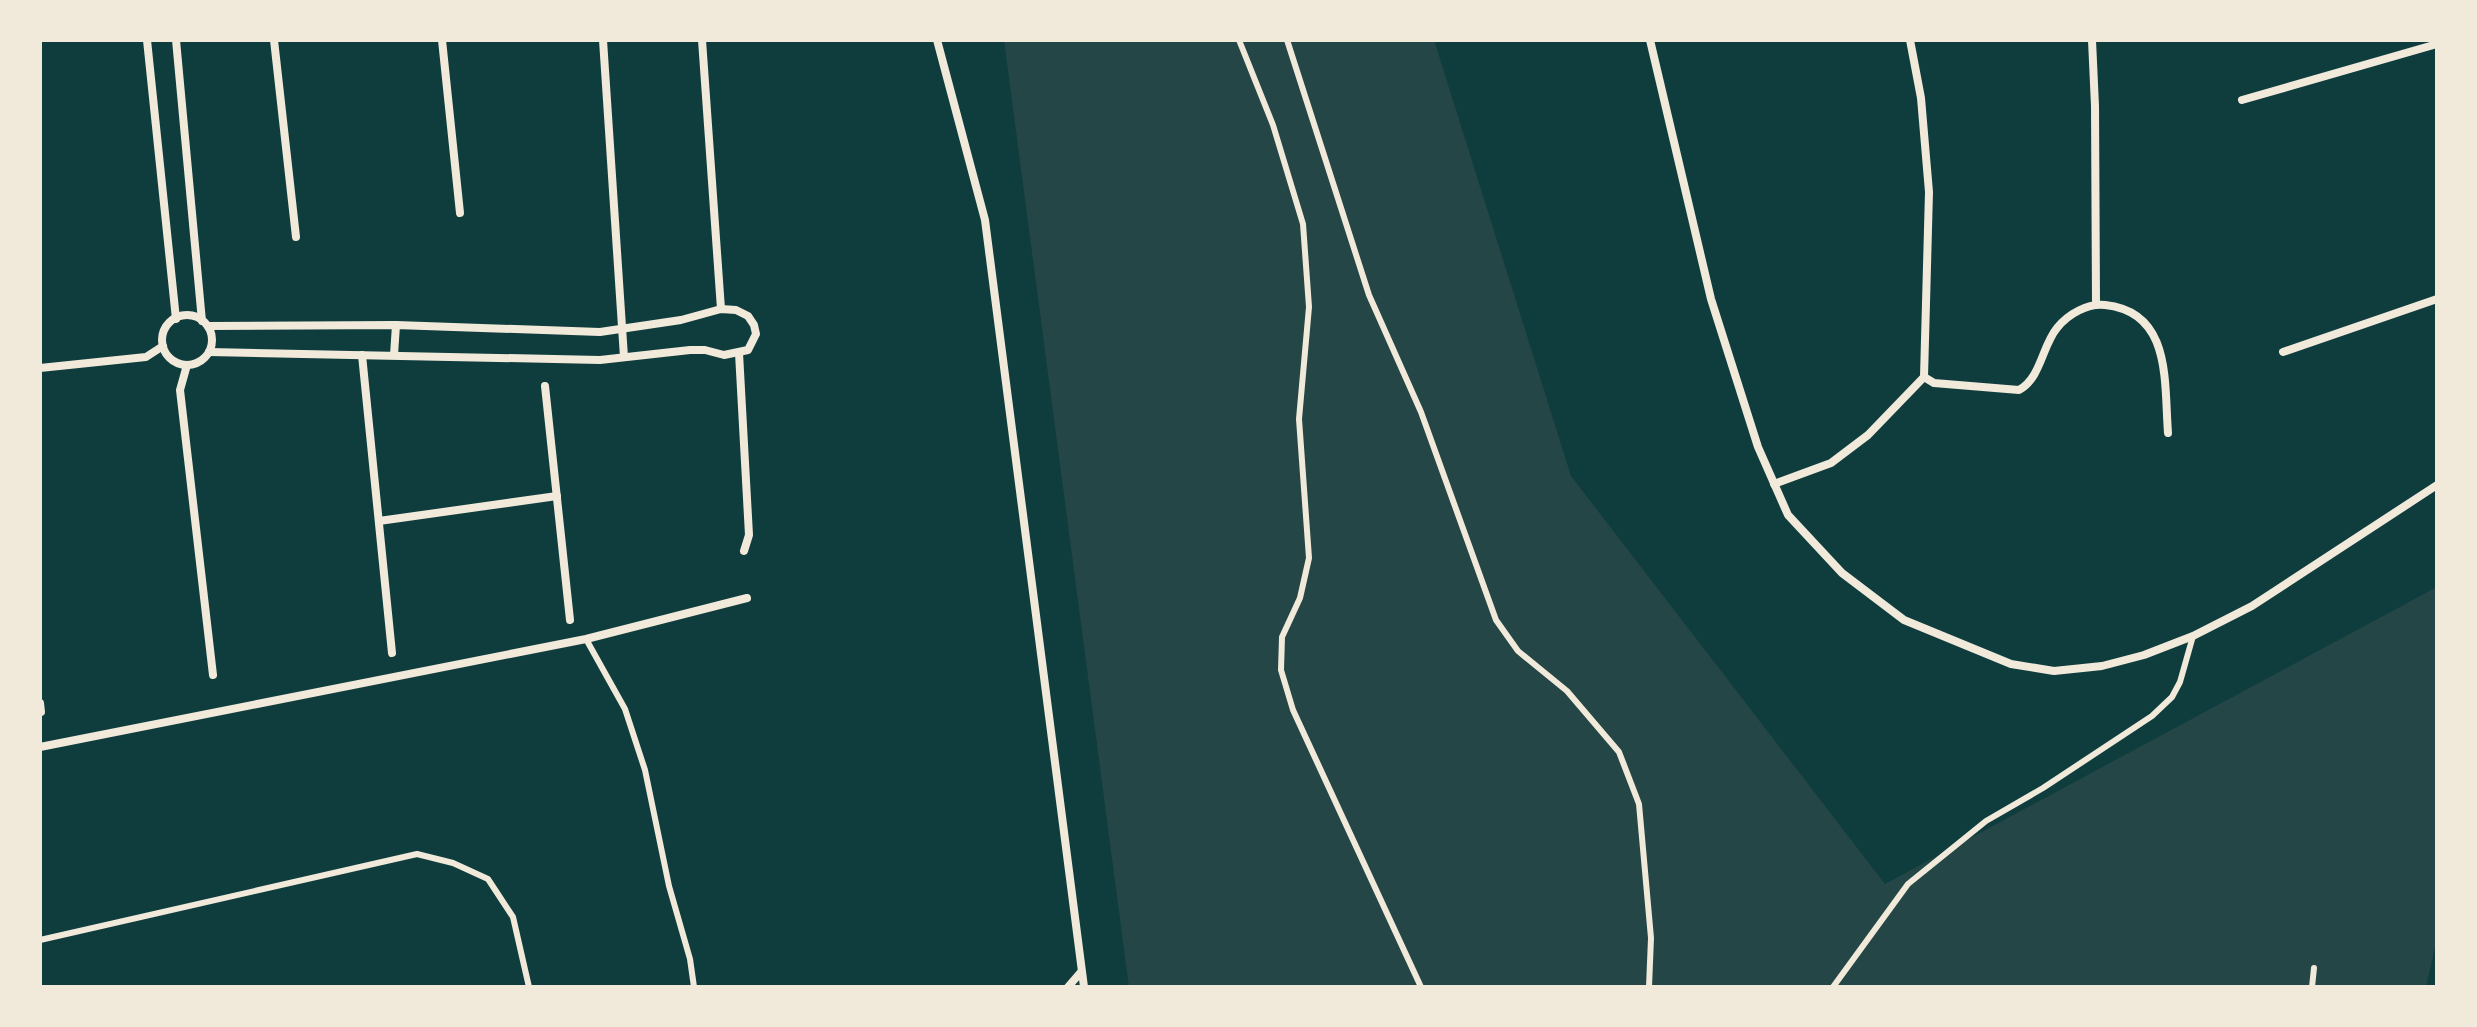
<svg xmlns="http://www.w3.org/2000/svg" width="2477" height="1027" font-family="'Playfair Display',serif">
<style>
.green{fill:#244646}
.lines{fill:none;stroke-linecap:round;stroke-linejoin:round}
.service{stroke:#f1e9da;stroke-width:6}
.minor{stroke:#f1e9da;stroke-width:8}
</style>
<rect width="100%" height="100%" fill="#0f3d3e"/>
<path class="green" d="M 1004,40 L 1434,40 L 1571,476 L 1885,884 L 2437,587 L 2437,938 L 2426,987 L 1129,987 Z"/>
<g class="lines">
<g class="service">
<path d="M 1239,40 L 1273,125 L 1303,224 L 1309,307 L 1299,419 L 1309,558 L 1300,598 L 1282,637 L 1281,670 L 1293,710 L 1421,987"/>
<path d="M 1287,40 L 1369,295 L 1421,412 L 1496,620 L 1518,651 L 1567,691 L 1619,752 L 1639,804 L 1651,938 L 1649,987"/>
<path d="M 586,639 L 625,709 L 645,770 L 669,886 L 690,959 L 694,987"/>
<path d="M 40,940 L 417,854 L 453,863 L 488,879 L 513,917 L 529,987"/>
<path d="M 1833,987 L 1908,884 L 1986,821 L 2043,788 L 2152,716 L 2172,697 L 2180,682 L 2193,636"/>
<path d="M 2312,987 L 2314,968"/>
</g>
<g class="minor">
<path d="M 147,40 L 176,319"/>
<path d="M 176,40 L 202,321"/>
<path d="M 274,40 L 296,237"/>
<path d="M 442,40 L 460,213"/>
<path d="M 603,40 L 624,357"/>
<path d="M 702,40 L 721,309"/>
<path d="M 937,40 L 985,220 L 1084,987"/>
<path d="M 1650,40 L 1711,299 L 1758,447 L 1788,515 L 1842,573 L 1904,620 L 2011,664 L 2054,671 L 2102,666 L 2144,655 L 2193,636 L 2252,606 L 2437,485"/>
<path d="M 1910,40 L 1921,98 L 1929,192 L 1924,377"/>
<path d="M 2092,40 L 2095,106 L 2096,304"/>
<path d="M 2242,100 L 2437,44"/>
<circle cx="187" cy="340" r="25"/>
<path d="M 208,326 L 396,325 L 600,332 L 681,320 L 721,309 L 736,310 L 748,316 L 754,325 L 756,334 L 748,350 L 724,355 L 705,350 L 690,350 L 600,360 L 209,352"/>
<path d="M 2283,352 L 2437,299"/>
<path d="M 739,353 L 749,535 L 744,551"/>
<path d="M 362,355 L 392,653"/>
<path d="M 394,355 L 396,325"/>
<path d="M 187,365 L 180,390 L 213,675"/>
<path d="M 40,368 L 146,357 L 163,346"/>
<path d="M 1924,377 L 1934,383 L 2019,390 C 2041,378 2042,346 2057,328 C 2068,314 2088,303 2105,305 C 2172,312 2164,382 2168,433"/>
<path d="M 545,386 L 570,620"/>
<path d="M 1774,484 L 1831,463 L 1868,435 L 1924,377"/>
<path d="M 379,521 L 557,496"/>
<path d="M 40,703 L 41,712"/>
<path d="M 40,747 L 586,639 L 747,598"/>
<path d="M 1068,987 L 1081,972"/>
</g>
</g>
<rect width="2477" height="1027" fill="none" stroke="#f1e9da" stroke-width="84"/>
</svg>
